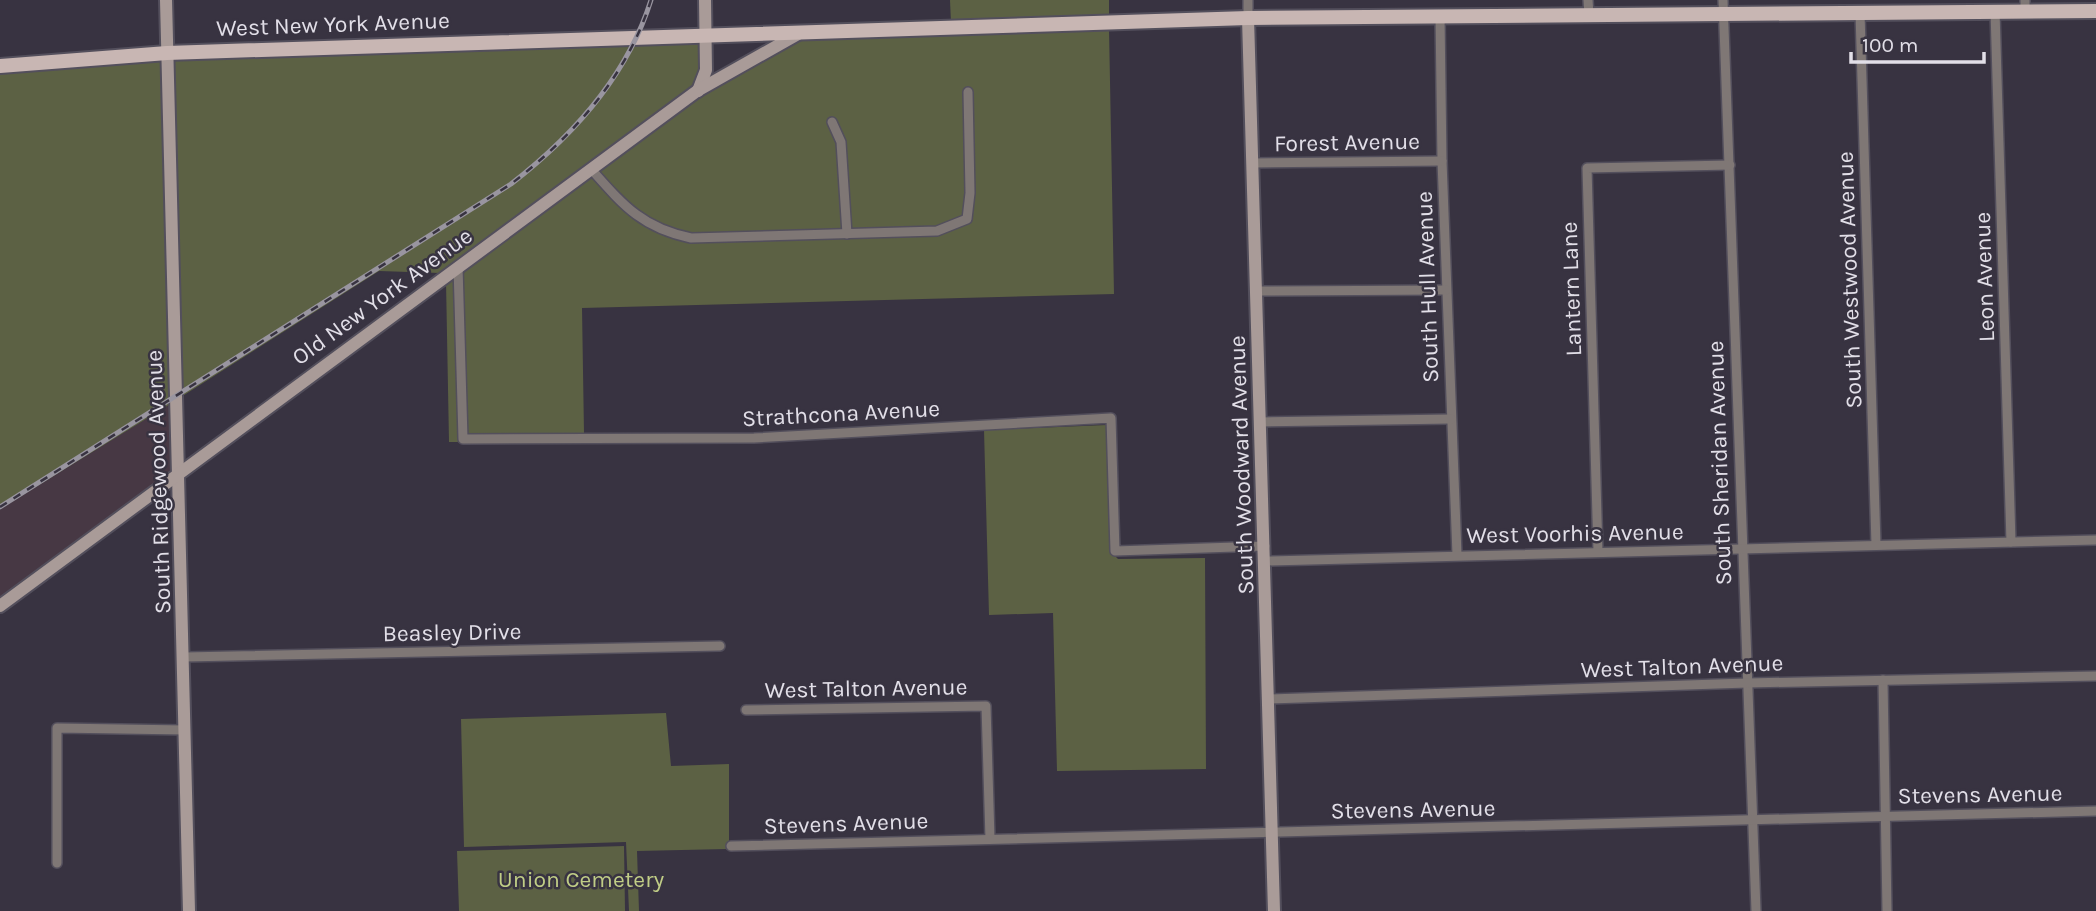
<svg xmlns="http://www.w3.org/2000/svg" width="2096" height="911" font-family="Karla,sans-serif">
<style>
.commercial{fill:#473844}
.green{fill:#5c6144}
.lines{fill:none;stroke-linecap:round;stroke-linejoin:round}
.street-casing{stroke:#534f5c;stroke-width:12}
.secondary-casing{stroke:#534f5c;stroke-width:16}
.primary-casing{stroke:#534f5c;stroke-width:18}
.street{stroke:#7f7775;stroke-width:9}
.secondary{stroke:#a99b98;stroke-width:12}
.primary{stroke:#c8b6b3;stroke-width:14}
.rail-casing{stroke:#9995a0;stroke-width:5}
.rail{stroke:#383341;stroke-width:2.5;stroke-dasharray:8;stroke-linecap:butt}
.labels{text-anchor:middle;stroke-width:5;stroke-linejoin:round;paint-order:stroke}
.street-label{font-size:23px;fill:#e2dfe8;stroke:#383341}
.park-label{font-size:23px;fill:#c0cd86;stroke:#383341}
</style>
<rect width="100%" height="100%" fill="#383341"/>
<path class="commercial" d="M 172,403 L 175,468 L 0,599 L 0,509 Z"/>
<g class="green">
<path d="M 950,0 L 1109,0 L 1109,18 L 951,23 Z"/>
<path d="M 1109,28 L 1114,294 L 582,308 L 584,433 L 468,434 L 463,268 L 698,97 L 799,39 Z"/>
<path d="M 701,41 L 701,69 L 694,87 L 440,273 L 379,271 L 181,397 L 172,58 Z"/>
<path d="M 163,58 L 172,403 L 0,509 L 0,73 Z"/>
<path d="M 454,275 L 461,442 L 449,442 L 446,281 Z"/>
<path d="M 1107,425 L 1110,551 L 1118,559 L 1205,558 L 1206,769 L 1057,771 L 1053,613 L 989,615 L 984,430 Z"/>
<path d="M 666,713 L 671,766 L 729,764 L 729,841 L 727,849 L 637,851 L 639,911 L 629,911 L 626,842 L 464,847 L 461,719 Z"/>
<path d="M 624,846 L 625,911 L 459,911 L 457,851 Z"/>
</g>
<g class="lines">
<g class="street-casing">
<g id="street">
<path d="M 1248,0 L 1248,18"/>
<path d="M 1588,0 L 1589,15"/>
<path d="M 1723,0 L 1756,911"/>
<path d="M 2025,0 L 2025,11"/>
<path d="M 1995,11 L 2011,542"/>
<path d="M 1860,13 L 1876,545"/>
<path d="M 1440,16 L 1442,161 L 1457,555"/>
<path d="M 832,122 L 841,142 L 847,234"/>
<path d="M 1253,163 L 1442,161"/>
<path d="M 591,169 C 623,205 642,228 691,238 L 937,231 L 967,219 L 970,193 L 968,92"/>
<path d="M 458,266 L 463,439 L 754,438 L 1111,418 L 1115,551 L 1265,546"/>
<path d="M 1257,291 L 1446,290"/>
<path d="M 1261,422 L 1451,419"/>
<path d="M 1598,552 L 1587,168 L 1730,165"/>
<path d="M 1266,561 L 2096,540"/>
<path d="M 185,657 L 720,646"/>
<path d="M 1883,680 L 1887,911"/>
<path d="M 1268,699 L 1747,683 L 2096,676"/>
<path d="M 746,710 L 986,706 L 990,839"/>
<path d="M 731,846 L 2096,811"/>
<path d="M 57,863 L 57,728 L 185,730"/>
</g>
</g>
<g class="secondary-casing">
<g id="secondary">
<path d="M 166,0 L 189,911"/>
<path d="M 1248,18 L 1274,911"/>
<path d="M 698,91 L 706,70 L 705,0"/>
<path d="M 0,606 L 697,91 L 798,34"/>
</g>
</g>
<g class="primary-casing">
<path id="primary" d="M 0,66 L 167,53 L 1248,18 L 2096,11"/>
</g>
<use href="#street" class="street"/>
<use href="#secondary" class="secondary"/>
<use href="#primary" class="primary"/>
<g class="rail-casing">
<path id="rail" d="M 0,507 L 511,184 C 573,136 627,77 651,0"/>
</g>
<use href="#rail" class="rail"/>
</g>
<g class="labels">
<g class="street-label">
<text transform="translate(333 24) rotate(-2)" y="8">West New York Avenue</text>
<text transform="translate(1347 142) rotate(-1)" y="8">Forest Avenue</text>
<text transform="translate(1984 277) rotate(-92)" y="8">Leon Avenue</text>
<text transform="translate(1849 280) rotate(-92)" y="8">South Westwood Avenue</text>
<text transform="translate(1427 287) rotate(-92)" y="8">South Hull Avenue</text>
<text transform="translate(1571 289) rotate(-92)" y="8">Lantern Lane</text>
<text transform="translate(382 296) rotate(-36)" y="8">Old New York Avenue</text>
<text transform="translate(841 413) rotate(-3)" y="8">Strathcona Avenue</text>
<text transform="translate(1719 463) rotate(-92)" y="8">South Sheridan Avenue</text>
<text transform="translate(1241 465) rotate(-92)" y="8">South Woodward Avenue</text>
<text transform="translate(158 482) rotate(-92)" y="8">South Ridgewood Avenue</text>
<text transform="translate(1575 533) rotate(-1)" y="8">West Voorhis Avenue</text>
<text transform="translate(452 632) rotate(-1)" y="8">Beasley Drive</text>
<text transform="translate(1682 666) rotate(-2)" y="8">West Talton Avenue</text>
<text transform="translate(866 688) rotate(-1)" y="8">West Talton Avenue</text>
<text transform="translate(1980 794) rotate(-1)" y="8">Stevens Avenue</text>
<text transform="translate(1413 809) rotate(-1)" y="8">Stevens Avenue</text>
<text transform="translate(846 823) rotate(-2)" y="8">Stevens Avenue</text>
</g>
<g class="park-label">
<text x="581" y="887">Union Cemetery</text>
</g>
</g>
<path d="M1851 52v10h133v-10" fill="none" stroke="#e2dfe8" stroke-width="3.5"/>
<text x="1862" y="52" font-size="21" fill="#e2dfe8" stroke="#383341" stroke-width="5" paint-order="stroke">100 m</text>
</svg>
